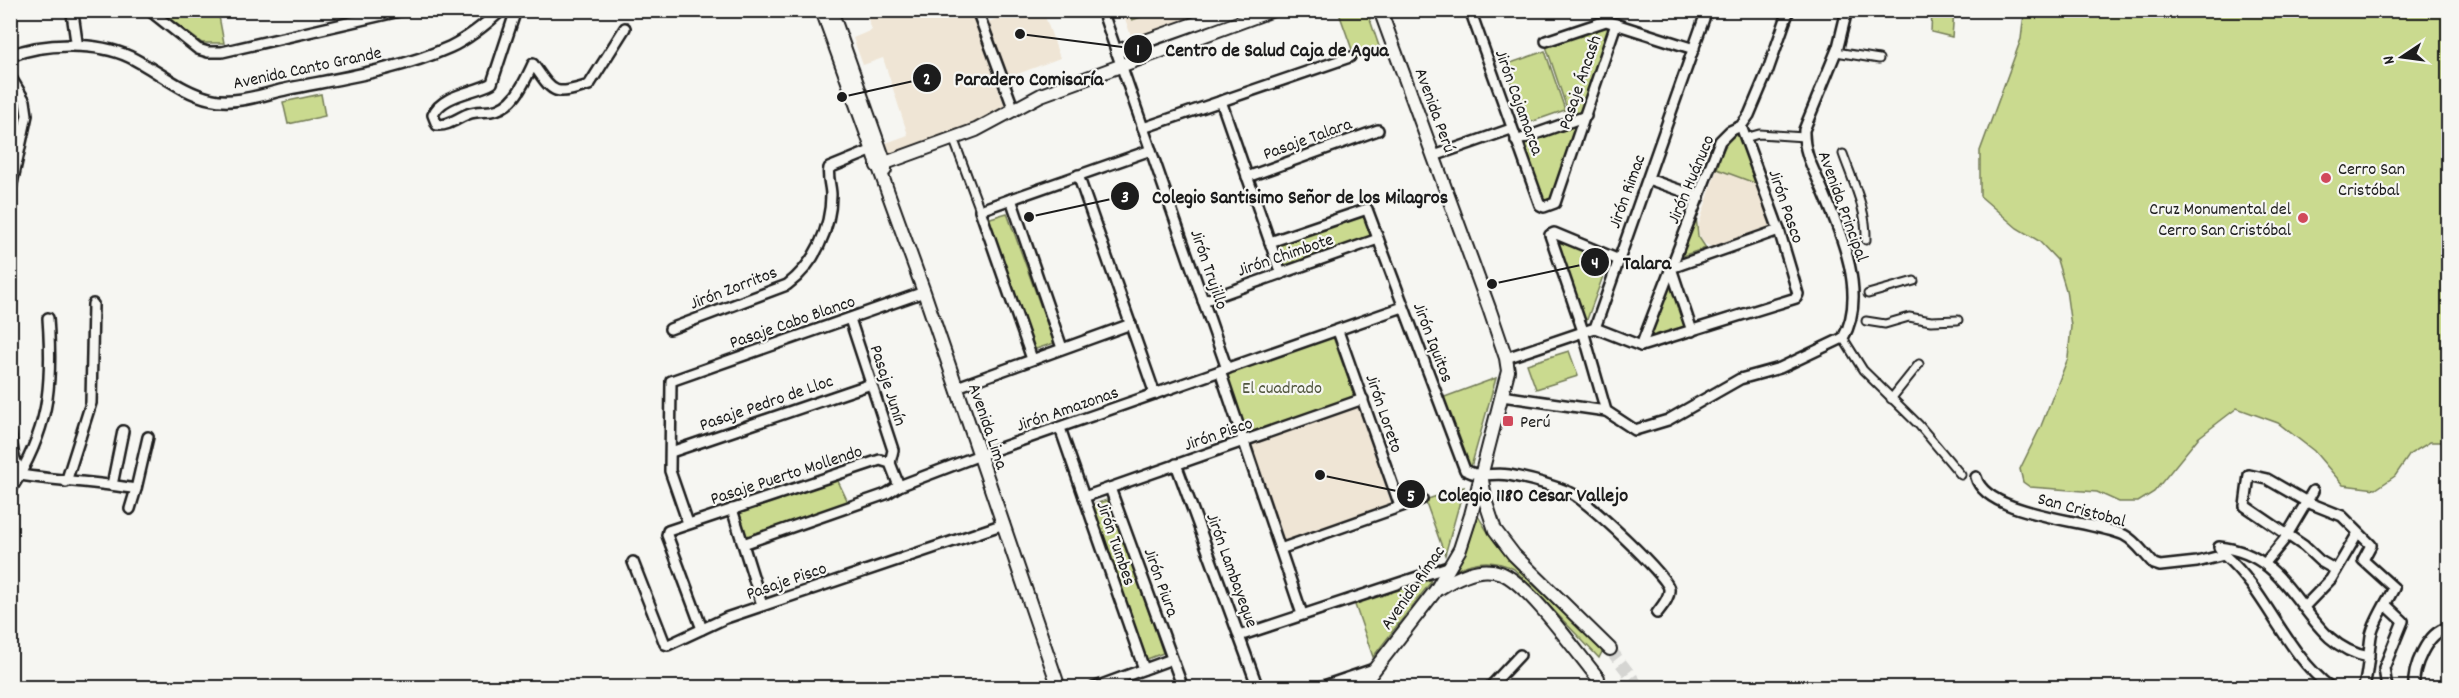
<svg xmlns="http://www.w3.org/2000/svg" width="2459" height="698" font-family="Dekko,sans-serif">
<style>
.built{fill:#efe5d5}
.green{fill:#cada8f;stroke:#737b56;stroke-width:1.5}
.lines{fill:none;stroke-linecap:round;stroke-linejoin:round}
.secondary-tunnel{stroke:#d5d5d2;stroke-width:12;stroke-dasharray:12 6;stroke-linecap:butt}
.pedestrian-casing{stroke:#1c1c1c;stroke-width:11}
.minor-casing{stroke:#1c1c1c;stroke-width:14}
.tertiary-casing{stroke:#1c1c1c;stroke-width:15}
.secondary-casing{stroke:#1c1c1c;stroke-width:16}
.pedestrian{stroke:#f6f6f2;stroke-width:7}
.minor{stroke:#f6f6f2;stroke-width:9}
.tertiary{stroke:#f6f6f2;stroke-width:10}
.secondary{stroke:#f6f6f2;stroke-width:12}
.poi-dot{fill:#d1495b;stroke:#f6f6f2;stroke-width:2}
.labels{text-anchor:middle;stroke-width:4.5;stroke-linejoin:round;paint-order:stroke}
.street-label{font-size:18px;fill:#1c1c1c;stroke:#f6f6f2}
.poi-label{font-size:18px;fill:#1c1c1c;stroke:#f6f6f2;text-anchor:start}
.park-label{font-size:18px;fill:#50553e;stroke:#f6f6f2}
.leader{fill:none;stroke:#1c1c1c;stroke-width:2}
.callout-dot{fill:#1c1c1c;stroke:#f6f6f2;stroke-width:2}
.mark-label{font-size:18px;text-anchor:middle;font-weight:bold;fill:#fff}
.callout-label{font-size:20px;text-anchor:middle;font-weight:bold;fill:#1c1c1c;stroke:#f6f6f2;stroke-width:4.5;stroke-linejoin:round;paint-order:stroke}
</style>
<rect width="100%" height="100%" fill="#f6f6f2"/>
<filter id="ink" filterUnits="userSpaceOnUse"><feTurbulence type="fractalNoise" baseFrequency=".0167" numOctaves="2"/><feDisplacementMap in="SourceGraphic" scale="12" xChannelSelector="R" yChannelSelector="G"/><feConvolveMatrix kernelMatrix="1 2 1 2 8 2 1 2 1" color-interpolation-filters="sRGB"/></filter>
<g filter="url(#ink)">
<g class="built">
<path d="M 1122,10 L 1225,11 L 1133,42 Z"/>
<path d="M 865,11 L 971,11 L 1006,110 L 958,132 L 890,155 L 886,143 L 908,135 L 883,58 L 863,65 L 853,38 L 872,30 Z"/>
<path d="M 1020,11 L 1043,11 L 1060,58 L 1004,79 L 985,23 Z"/>
<path d="M 1717,169 L 1760,185 L 1773,227 L 1713,248 L 1704,243 L 1699,235 L 1698,227 Z"/>
<path d="M 1358,406 L 1392,505 L 1282,544 L 1248,445 Z"/>
</g>
<g class="green">
<path d="M 1129,10 L 1158,10 L 1158,11 L 1132,20 Z"/>
<path d="M 159,11 L 221,11 L 218,11 L 224,43 L 202,43 Z"/>
<path d="M 1347,11 L 1367,11 L 1380,49 L 1355,58 L 1339,13 Z"/>
<path d="M 1932,11 L 1954,11 L 1952,37 L 1931,32 Z"/>
<path d="M 2022,11 L 2448,11 L 2448,442 L 2430,442 L 2410,454 L 2395,476 L 2376,489 L 2343,485 L 2314,451 L 2278,423 L 2237,408 L 2198,438 L 2154,492 L 2138,502 L 2119,502 L 2097,492 L 2030,487 L 2023,482 L 2020,469 L 2041,426 L 2068,358 L 2071,326 L 2066,290 L 2057,260 L 2039,241 L 2017,228 L 1980,196 L 1980,151 L 2021,39 L 2024,14 Z"/>
<path d="M 1605,24 L 1612,26 L 1582,114 L 1570,118 L 1545,43 Z"/>
<path d="M 1545,51 L 1565,110 L 1525,124 L 1505,65 Z"/>
<path d="M 321,94 L 325,116 L 288,124 L 283,102 Z"/>
<path d="M 1575,124 L 1577,126 L 1551,204 L 1544,205 L 1520,141 Z"/>
<path d="M 1740,132 L 1760,185 L 1717,169 C 1722,153 1724,140 1740,132 Z"/>
<path d="M 1007,213 L 1054,343 L 1033,350 L 987,219 Z"/>
<path d="M 1364,213 L 1373,239 L 1282,269 L 1273,244 Z"/>
<path d="M 1696,216 L 1698,236 L 1706,248 L 1679,257 Z"/>
<path d="M 1556,241 L 1609,260 L 1585,325 Z"/>
<path d="M 1670,277 L 1687,328 L 1645,343 Z"/>
<path d="M 1332,334 L 1355,398 L 1244,436 L 1222,372 Z"/>
<path d="M 1569,351 L 1578,376 L 1536,389 L 1527,364 Z"/>
<path d="M 1496,378 L 1471,467 L 1464,462 L 1442,398 Z"/>
<path d="M 837,479 L 849,504 L 745,538 L 736,513 Z"/>
<path d="M 1464,487 L 1445,555 L 1425,500 Z"/>
<path d="M 1110,499 L 1163,653 L 1142,661 L 1089,506 Z"/>
<path d="M 1478,516 C 1507,569 1560,607 1604,648 L 1599,658 L 1514,569 C 1494,559 1475,560 1456,570 L 1467,548 Z"/>
<path d="M 1428,576 L 1431,582 L 1373,657 L 1353,599 Z"/>
</g>
<g class="lines">
<g class="secondary-tunnel">
<path d="M 1610,649 L 1640,688"/>
<path d="M 1598,678 L 1604,688"/>
</g>
<g class="pedestrian-casing">
<g id="pedestrian">
<path d="M 1836,52 L 1879,59"/>
<path d="M 1745,138 L 1759,134 L 1804,137"/>
<path d="M 955,143 L 980,210"/>
<path d="M 1843,154 C 1853,182 1867,210 1866,240"/>
<path d="M 1868,294 L 1914,281"/>
<path d="M 1866,321 L 1885,324 L 1909,317 L 1931,321 L 1958,320"/>
<path d="M 1843,338 L 1863,370 L 1919,425 L 1961,475"/>
<path d="M 1891,399 L 1919,364"/>
</g>
</g>
<g class="minor-casing">
<g id="minor">
<path d="M 149,10 L 198,49 L 208,52 L 222,52 L 404,10"/>
<path d="M 516,10 L 492,83 C 475,93 442,94 433,115 L 437,125 C 449,126 457,118 468,114 C 475,111 483,112 491,111 C 514,108 524,83 533,64 C 554,94 553,96 589,85 L 625,28"/>
<path d="M 977,10 L 1014,110"/>
<path d="M 1102,10 L 1227,369"/>
<path d="M 1470,10 L 1540,205 L 1544,207 L 1555,203 L 1616,24"/>
<path d="M 1546,41 L 1606,21 L 1694,49"/>
<path d="M 10,76 L 25,101 L 27,115 L 10,193"/>
<path d="M 1221,101 L 1281,274"/>
<path d="M 1143,128 L 1350,57"/>
<path d="M 1516,141 L 1586,116"/>
<path d="M 1434,156 L 1511,129"/>
<path d="M 1078,175 L 1155,394"/>
<path d="M 1247,177 L 1378,130"/>
<path d="M 1648,179 L 1699,197"/>
<path d="M 1011,199 L 1062,348"/>
<path d="M 1270,242 L 1367,209 L 1465,470 C 1482,479 1492,472 1509,475 C 1530,479 1552,485 1571,493 C 1585,499 1668,576 1669,589 C 1670,598 1662,606 1657,613"/>
<path d="M 1203,301 L 1378,239"/>
<path d="M 850,319 L 893,450 L 890,463"/>
<path d="M 1595,328 L 1641,346 L 1796,298 L 1798,294 L 1779,230 L 1741,126"/>
<path d="M 670,329 L 787,285 C 814,265 831,229 831,195 C 831,186 827,177 829,168 L 878,148"/>
<path d="M 1338,331 L 1400,506"/>
<path d="M 1692,331 L 1671,268 L 1779,230"/>
<path d="M 1641,346 L 1720,141 L 1730,131 L 1741,126 L 1749,115 L 1768,70 L 1789,10"/>
<path d="M 1506,358 L 1595,328 L 1707,10"/>
<path d="M 1032,359 L 980,210 L 1151,150"/>
<path d="M 1220,371 L 1302,614"/>
<path d="M 957,387 L 1131,324"/>
<path d="M 1502,396 L 1606,411 L 1635,430 L 1668,420 L 1740,379 L 1780,368 L 1843,338 C 1868,295 1841,233 1823,191 C 1814,170 1803,153 1804,130 L 1838,47 L 1847,10"/>
<path d="M 1606,411 L 1583,331 L 1550,235 L 1554,233 L 1619,260"/>
<path d="M 1060,428 L 1144,669"/>
<path d="M 10,432 L 14,457 L 21,475 C 59,481 98,482 136,489 L 148,437"/>
<path d="M 671,452 L 871,384"/>
<path d="M 1176,464 L 1258,688"/>
<path d="M 1976,477 C 1986,516 2091,520 2124,535 C 2136,541 2144,554 2154,564 L 2160,566 L 2197,562 L 2224,555 C 2268,593 2282,649 2331,688"/>
<path d="M 66,482 L 91,403 L 93,304"/>
<path d="M 112,485 L 123,431"/>
<path d="M 1110,488 L 1183,688"/>
<path d="M 10,491 C 49,430 53,387 48,318"/>
<path d="M 1084,497 L 1363,399"/>
<path d="M 130,509 L 136,489"/>
<path d="M 732,509 L 762,605"/>
<path d="M 688,523 L 670,471 L 671,381 L 924,292"/>
<path d="M 743,544 L 886,494 L 899,486 L 980,455 L 1403,307"/>
<path d="M 1280,549 L 1422,499"/>
<path d="M 2224,555 L 2219,547 C 2300,555 2300,645 2369,657"/>
<path d="M 633,562 L 665,644 L 668,645 L 726,618 L 1004,524"/>
<path d="M 2265,563 L 2284,540 L 2313,491"/>
<path d="M 2336,570 L 2320,561 L 2304,546 L 2245,506 L 2249,475 L 2267,479 L 2307,502 L 2342,516 L 2371,545 L 2363,560 L 2394,588 C 2388,600 2373,623 2371,636 C 2369,648 2368,678 2363,688"/>
<path d="M 2386,605 L 2403,621 L 2384,668 L 2387,688"/>
<path d="M 2304,607 L 2331,579 L 2358,533"/>
<path d="M 702,629 L 667,535 L 668,531 L 880,460 L 890,463 L 899,486"/>
<path d="M 1239,636 L 1451,566"/>
<path d="M 1093,688 L 1172,659"/>
<path d="M 1318,688 L 1374,669"/>
<path d="M 1489,688 L 1520,655"/>
<path d="M 2414,688 C 2412,668 2427,632 2448,628"/>
</g>
</g>
<g class="tertiary-casing">
<g id="tertiary">
<path d="M 72,10 L 77,45"/>
<path d="M 10,56 C 44,42 98,42 130,57 C 157,70 182,93 211,99 C 235,105 264,94 287,89 C 341,78 399,70 450,47 C 469,38 485,25 501,10"/>
</g>
</g>
<g class="secondary-casing">
<g id="secondary">
<path d="M 822,10 L 924,292 L 1059,688"/>
<path d="M 831,10 L 885,163 L 885,170"/>
<path d="M 1117,51 L 1233,10"/>
<path d="M 877,166 L 976,130 L 1041,95 L 1273,10"/>
<path d="M 1482,480 L 1486,503 L 1495,530 L 1514,555 L 1610,649"/>
<path d="M 1440,588 C 1457,577 1480,565 1501,573 C 1529,584 1577,653 1598,678"/>
<path d="M 1360,688 L 1436,590 L 1460,549 L 1471,515 L 1508,371 L 1506,358 L 1489,308 L 1380,10"/>
</g>
</g>
<use href="#pedestrian" class="pedestrian"/>
<use href="#minor" class="minor"/>
<use href="#tertiary" class="tertiary"/>
<use href="#secondary" class="secondary"/>
</g>
</g>
<g class="poi-dot">
<circle cx="2326" cy="178" r="6"/>
<circle cx="2303" cy="218" r="6"/>
<rect x="1502" y="415" width="12" height="12" rx="3"/>
</g>
<g class="labels">
<g class="street-label">
<text transform="translate(307 67) rotate(-12)" y="6">Avenida Canto Grande</text>
<text transform="translate(1579 82) rotate(-71)" y="6">Pasaje Áncash</text>
<text transform="translate(1520 102) rotate(70)" y="6">Jirón Cajamarca</text>
<text transform="translate(1436 110) rotate(70)" y="6">Avenida Perú</text>
<text transform="translate(1307 138) rotate(-20)" y="6">Pasaje Talara</text>
<text transform="translate(1690 179) rotate(-67)" y="6">Jirón Huánuco</text>
<text transform="translate(1626 191) rotate(-70)" y="6">Jirón Rimac</text>
<text transform="translate(1787 206) rotate(71)" y="6">Jirón Pasco</text>
<text transform="translate(1844 206) rotate(70)" y="6">Avenida Principal</text>
<text transform="translate(1285 254) rotate(-19)" y="6">Jirón Chimbote</text>
<text transform="translate(1210 269) rotate(71)" y="6">Jirón Trujillo</text>
<text transform="translate(733 287) rotate(-21)" y="6">Jirón Zorritos</text>
<text transform="translate(792 321) rotate(-19)" y="6">Pasaje Cabo Blanco</text>
<text transform="translate(1434 342) rotate(69)" y="6">Jirón Iquitos</text>
<text transform="translate(889 385) rotate(72)" y="6">Pasaje Junín</text>
<text transform="translate(766 402) rotate(-19)" y="6">Pasaje Pedro de Lloc</text>
<text transform="translate(1067 408) rotate(-19)" y="6">Jirón Amazonas</text>
<text transform="translate(1385 413) rotate(71)" y="6">Jirón Loreto</text>
<text transform="translate(989 426) rotate(71)" y="6">Avenida Lima</text>
<text transform="translate(1218 433) rotate(-19)" y="6">Jirón Pisco</text>
<text transform="translate(786 474) rotate(-18)" y="6">Pasaje Puerto Mollendo</text>
<text transform="translate(2082 509) rotate(15)" y="6">San Cristobal</text>
<text transform="translate(1117 543) rotate(71)" y="6">Jirón Tumbes</text>
<text transform="translate(1233 570) rotate(70)" y="6">Jirón Lambayeque</text>
<text transform="translate(786 580) rotate(-19)" y="6">Pasaje Pisco</text>
<text transform="translate(1162 582) rotate(70)" y="6">Jirón Piura</text>
<text transform="translate(1412 587) rotate(-55)" y="6">Avenida Rímac</text>
</g>
<g class="poi-label">
<text x="2338" y="174">Cerro San<tspan x="2338" dy="21">Cristóbal</tspan></text>
<text x="2291" y="214" text-anchor="end">Cruz Monumental del<tspan x="2291" dy="21">Cerro San Cristóbal</tspan></text>
<text x="1520" y="427">Perú</text>
</g>
<g class="park-label">
<text x="1282" y="393">El cuadrado</text>
</g>
</g>
<path class="leader" d="M1020 34L1138 49M842 97L927 78M1029 217L1125 196M1492 284L1595 262M1320 475L1411 494"/>
<g class="callout-dot">
<circle cx="1020" cy="34" r="6"/>
<circle cx="842" cy="97" r="6"/>
<circle cx="1029" cy="217" r="6"/>
<circle cx="1492" cy="284" r="6"/>
<circle cx="1320" cy="475" r="6"/>
<circle cx="1138" cy="49" r="15"/>
<circle cx="927" cy="78" r="15"/>
<circle cx="1125" cy="196" r="15"/>
<circle cx="1595" cy="262" r="15"/>
<circle cx="1411" cy="494" r="15"/>
</g>
<g class="mark-label">
<text x="1138" y="55">1</text>
<text x="927" y="84">2</text>
<text x="1125" y="202">3</text>
<text x="1595" y="268">4</text>
<text x="1411" y="501">5</text>
</g>
<g class="callout-label">
<text x="1277" y="56">Centro de Salud Caja de Agua</text>
<text x="1029" y="85">Paradero Comisaría</text>
<text x="1300" y="203">Colegio Santisimo Señor de los Milagros</text>
<text x="1647" y="269">Talara</text>
<text x="1533" y="501">Colegio 1180 Cesar Vallejo</text>
</g>
<rect width="2459" height="698" fill="none" stroke="#f6f6f2" stroke-width="36"/>
<rect x="18" y="18" width="2423" height="662" fill="none" stroke="#1c1c1c" stroke-width="2" filter="url(#ink)"/>
<g transform="translate(2402 57) rotate(257)" stroke="#f6f6f2" stroke-width="4.5" paint-order="stroke">
<path d="M0-4.5L10 22L0 15L-10 22Z" fill="#1c1c1c"/>
<text y="-9" font-size="16" font-weight="bold" text-anchor="middle" fill="#1c1c1c">N</text>
</g>
</svg>
